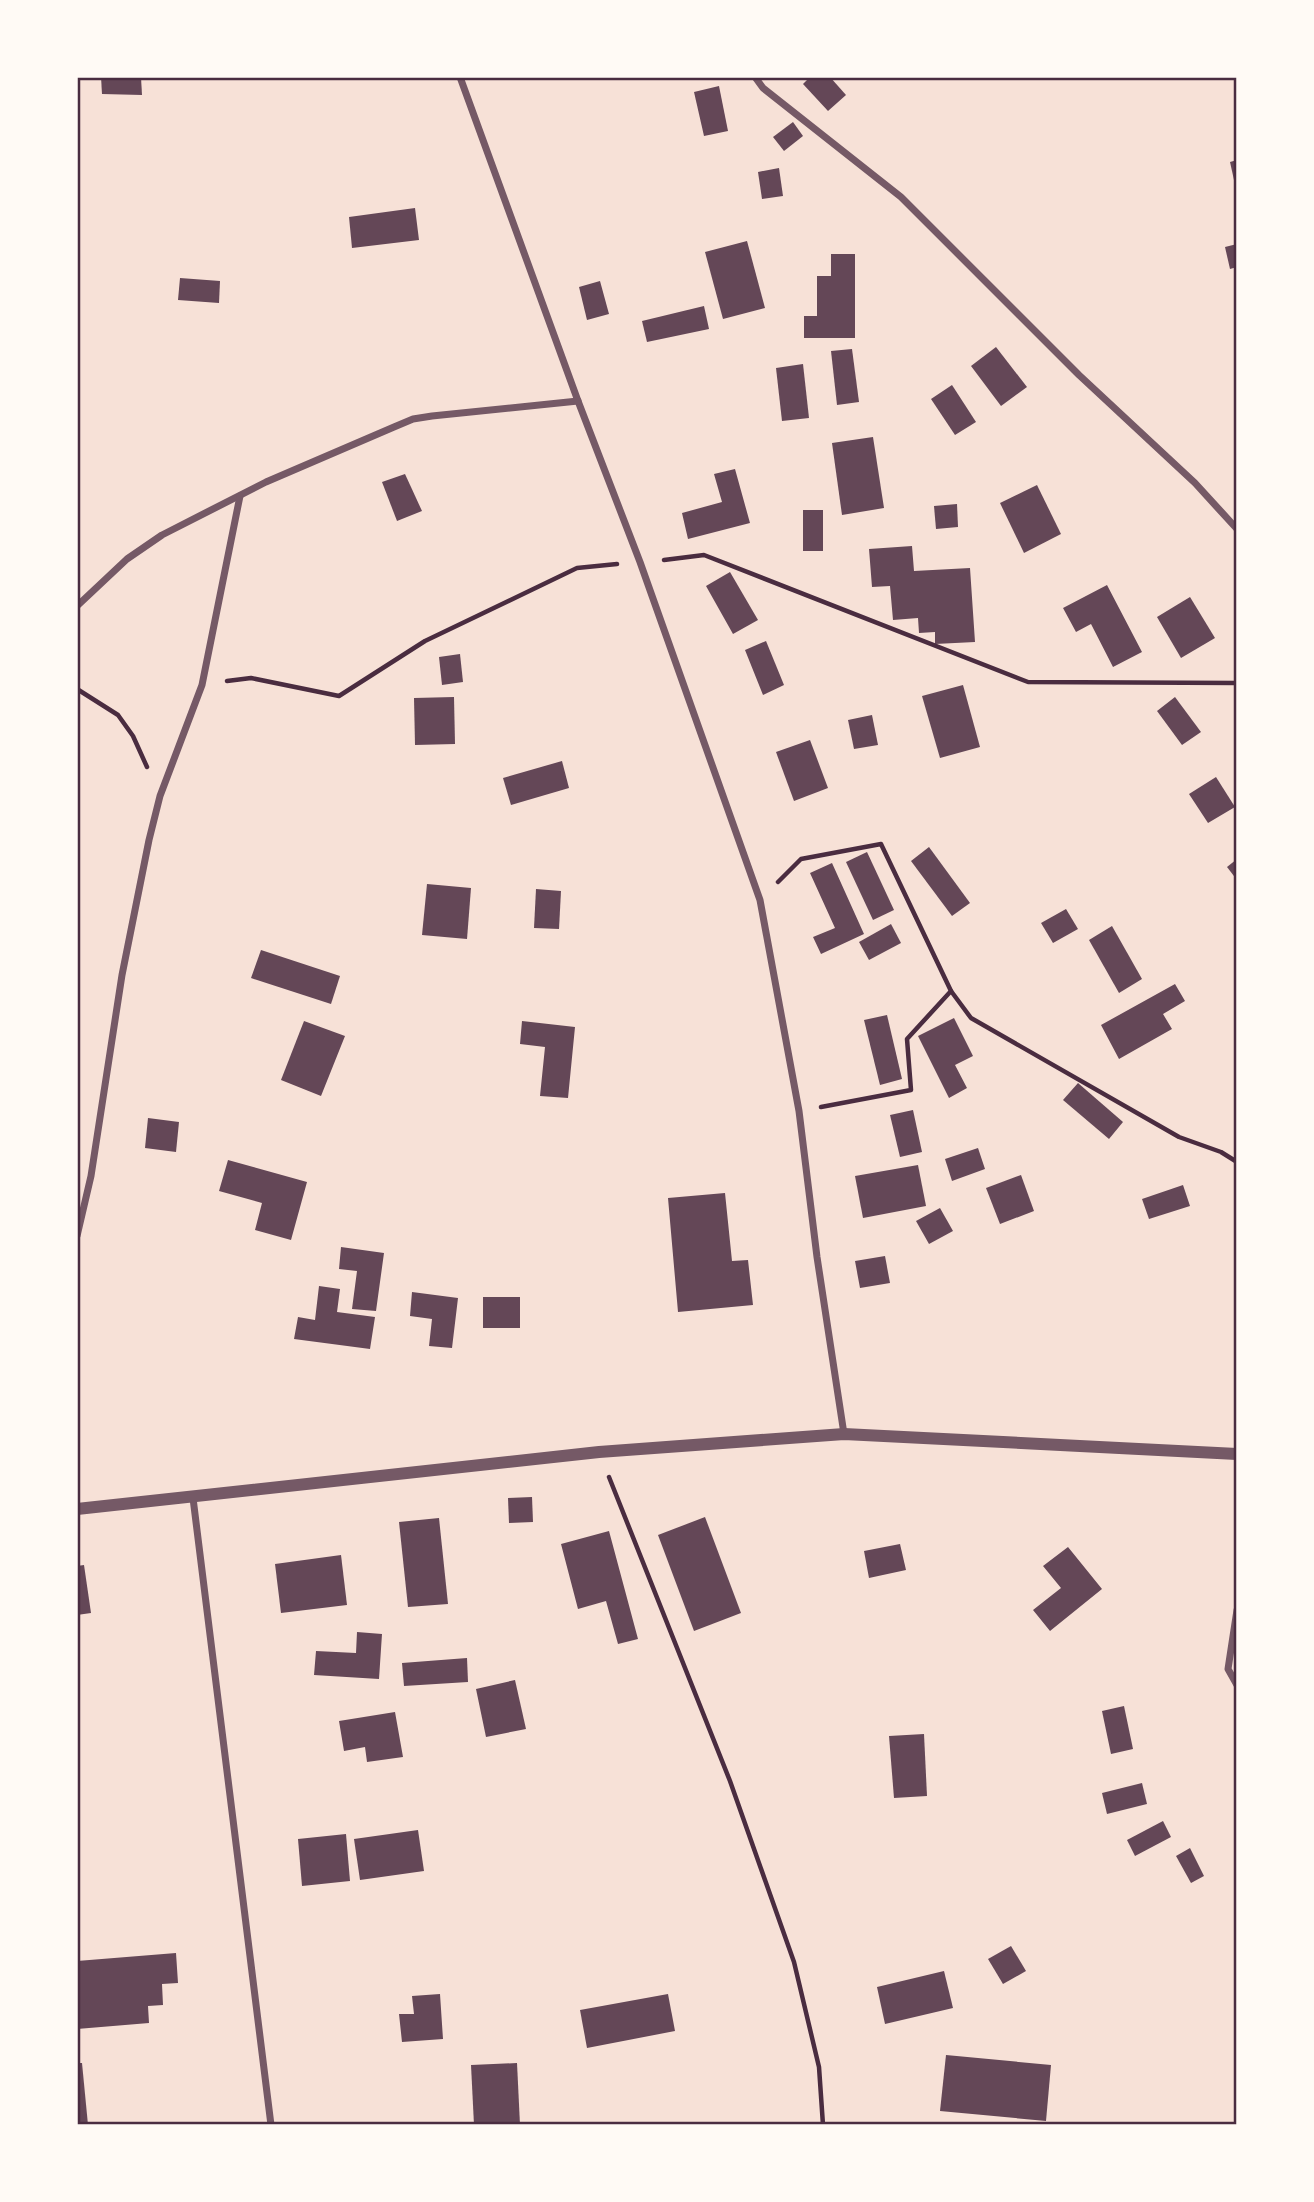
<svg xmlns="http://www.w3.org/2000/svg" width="1314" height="2202" font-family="Overpass,sans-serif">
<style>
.building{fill:#644757}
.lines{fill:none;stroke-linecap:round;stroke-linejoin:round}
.path{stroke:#4a2c40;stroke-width:4.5}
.minor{stroke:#755966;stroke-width:7}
.tertiary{stroke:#755966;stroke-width:12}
.neatline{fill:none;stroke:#4a2c40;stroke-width:2.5}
</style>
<rect width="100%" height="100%" fill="#f7e1d7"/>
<g class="building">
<path d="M 101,77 L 141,77 L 142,95 L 102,94 Z"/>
<path d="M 810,77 L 830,77 L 846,95 L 828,111 L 803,84 Z"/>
<path d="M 719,86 L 728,131 L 704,136 L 694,92 Z"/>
<path d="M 793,122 L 803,136 L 784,151 L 773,137 Z"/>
<path d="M 1237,160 L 1237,189 L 1236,189 L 1230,162 Z"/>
<path d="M 779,168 L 783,196 L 762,199 L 758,172 Z"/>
<path d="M 415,208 L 419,240 L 352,248 L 349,217 Z"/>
<path d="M 747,241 L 765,308 L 723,319 L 705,252 Z"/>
<path d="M 1237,244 L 1237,267 L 1230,269 L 1225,247 Z"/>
<path d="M 831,254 L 855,254 L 855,338 L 804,338 L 804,316 L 817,316 L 817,276 L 831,276 Z"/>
<path d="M 180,278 L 220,281 L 219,303 L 178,300 Z"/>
<path d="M 600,281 L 609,314 L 587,320 L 579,287 Z"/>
<path d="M 704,306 L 709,329 L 647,342 L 642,321 Z"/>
<path d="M 996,347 L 1027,387 L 1001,406 L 971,366 Z"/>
<path d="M 852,349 L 859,402 L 837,405 L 831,351 Z"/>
<path d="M 803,364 L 809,418 L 782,421 L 776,368 Z"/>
<path d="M 952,385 L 976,422 L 955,435 L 931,399 Z"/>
<path d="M 873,437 L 884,508 L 842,515 L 832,443 Z"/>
<path d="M 735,469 L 750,523 L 688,539 L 682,513 L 722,502 L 714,474 Z"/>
<path d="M 405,474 L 422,511 L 397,521 L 382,482 Z"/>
<path d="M 1037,485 L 1061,534 L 1024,553 L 1000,503 Z"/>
<path d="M 957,504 L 958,527 L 936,529 L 934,506 Z"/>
<rect x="803" y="510" width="20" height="41"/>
<path d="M 912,546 L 914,571 L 970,568 L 975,642 L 935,644 L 935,632 L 919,633 L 918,618 L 893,620 L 890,586 L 872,587 L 869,549 Z"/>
<path d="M 730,572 L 758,620 L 733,634 L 706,586 Z"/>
<path d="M 1107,585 L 1142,652 L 1113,667 L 1091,624 L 1076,632 L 1063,608 Z"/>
<path d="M 1190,597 L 1215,638 L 1181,658 L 1157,617 Z"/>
<path d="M 766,641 L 784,685 L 763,695 L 745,650 Z"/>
<path d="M 460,654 L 463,682 L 442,685 L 439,657 Z"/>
<path d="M 963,685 L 980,747 L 940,758 L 922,696 Z"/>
<path d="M 454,697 L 455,744 L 415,745 L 414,698 Z"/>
<path d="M 1175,697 L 1201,732 L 1182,745 L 1157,711 Z"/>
<path d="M 872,715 L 878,745 L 854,749 L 848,720 Z"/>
<path d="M 810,740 L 828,788 L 794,801 L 776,752 Z"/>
<path d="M 562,761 L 569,788 L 511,805 L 503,778 Z"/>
<path d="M 1216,777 L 1235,807 L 1208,823 L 1189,794 Z"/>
<path d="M 929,847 L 970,903 L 952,916 L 911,861 Z"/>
<path d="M 867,852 L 894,910 L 873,920 L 846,862 Z"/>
<path d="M 1237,859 L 1237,880 L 1227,867 Z"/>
<path d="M 832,863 L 864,934 L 821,954 L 813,937 L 835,928 L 810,873 Z"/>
<path d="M 427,884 L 471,888 L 467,939 L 422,935 Z"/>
<path d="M 536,889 L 561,891 L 559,929 L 534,928 Z"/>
<path d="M 1066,909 L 1078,929 L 1053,943 L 1041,923 Z"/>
<path d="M 891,924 L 901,943 L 869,960 L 859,942 Z"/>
<path d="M 1112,926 L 1142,979 L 1119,993 L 1089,940 Z"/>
<path d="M 261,950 L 340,976 L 331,1004 L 251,978 Z"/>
<path d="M 1175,984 L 1185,1001 L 1163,1014 L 1172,1029 L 1119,1059 L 1101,1025 Z"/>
<path d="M 887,1015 L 902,1079 L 880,1085 L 864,1020 Z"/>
<path d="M 954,1018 L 973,1056 L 955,1065 L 967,1088 L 949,1098 L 918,1036 Z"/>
<path d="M 304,1021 L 345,1036 L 321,1096 L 281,1080 Z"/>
<path d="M 522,1021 L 575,1027 L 568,1098 L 540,1096 L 545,1047 L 520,1044 Z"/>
<path d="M 1078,1083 L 1123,1122 L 1109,1139 L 1063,1100 Z"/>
<path d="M 913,1110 L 922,1152 L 900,1157 L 890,1115 Z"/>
<path d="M 148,1118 L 179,1122 L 176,1152 L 145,1148 Z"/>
<path d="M 978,1148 L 985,1169 L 952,1181 L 945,1159 Z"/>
<path d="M 228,1160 L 307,1182 L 291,1240 L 255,1230 L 262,1203 L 219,1191 Z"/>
<path d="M 918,1165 L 926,1206 L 863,1218 L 855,1176 Z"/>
<path d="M 1021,1175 L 1034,1211 L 1000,1224 L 986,1188 Z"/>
<path d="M 1183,1185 L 1190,1206 L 1149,1219 L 1142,1199 Z"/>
<path d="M 725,1193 L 732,1261 L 748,1260 L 753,1305 L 678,1312 L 668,1198 Z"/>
<path d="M 940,1208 L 953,1231 L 929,1244 L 916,1221 Z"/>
<path d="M 341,1247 L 384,1253 L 376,1311 L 352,1309 L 357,1271 L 339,1269 Z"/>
<path d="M 885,1256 L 890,1283 L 860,1288 L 855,1261 Z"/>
<path d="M 319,1286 L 340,1289 L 337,1312 L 375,1317 L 370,1349 L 294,1339 L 298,1317 L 315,1320 Z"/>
<path d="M 412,1292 L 458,1298 L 452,1348 L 429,1346 L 432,1319 L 410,1316 Z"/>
<rect x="483" y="1297" width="37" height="31"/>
<path d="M 532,1497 L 533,1522 L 509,1523 L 508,1498 Z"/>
<path d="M 705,1517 L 741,1613 L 694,1631 L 658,1535 Z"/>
<path d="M 439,1518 L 448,1604 L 408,1607 L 399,1522 Z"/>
<path d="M 609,1531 L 638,1639 L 618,1644 L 606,1601 L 578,1609 L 561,1544 Z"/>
<path d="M 900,1544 L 906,1570 L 869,1578 L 864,1551 Z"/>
<path d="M 1068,1547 L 1102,1589 L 1050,1631 L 1033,1610 L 1061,1588 L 1043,1566 Z"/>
<path d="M 341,1555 L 347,1605 L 281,1613 L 275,1564 Z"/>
<path d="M 84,1565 L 91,1613 L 77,1615 L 77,1566 Z"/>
<path d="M 357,1632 L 382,1634 L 379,1679 L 314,1675 L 316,1651 L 356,1653 Z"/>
<path d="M 467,1658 L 468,1682 L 404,1686 L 402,1663 Z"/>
<path d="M 515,1680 L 526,1729 L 486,1737 L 476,1689 Z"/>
<path d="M 1124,1706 L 1133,1749 L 1111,1754 L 1102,1711 Z"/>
<path d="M 395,1712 L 403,1757 L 367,1762 L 365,1747 L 344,1751 L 339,1721 Z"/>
<path d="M 924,1734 L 927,1796 L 894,1798 L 889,1736 Z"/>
<path d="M 1142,1783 L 1147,1804 L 1107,1814 L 1102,1793 Z"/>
<path d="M 1163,1821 L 1171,1837 L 1135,1856 L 1127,1840 Z"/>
<path d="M 418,1830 L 424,1871 L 360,1880 L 354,1839 Z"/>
<path d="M 346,1834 L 350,1881 L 302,1886 L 298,1839 Z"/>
<path d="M 1190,1848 L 1204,1876 L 1191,1883 L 1176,1856 Z"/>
<path d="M 1011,1946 L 1026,1971 L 1003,1984 L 988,1959 Z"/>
<path d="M 176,1953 L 178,1983 L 162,1984 L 163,2005 L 148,2006 L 149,2023 L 77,2029 L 77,1961 Z"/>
<path d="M 944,1971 L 953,2008 L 885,2024 L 877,1987 Z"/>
<path d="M 440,1994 L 443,2039 L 402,2042 L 399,2014 L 414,2014 L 412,1996 Z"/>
<path d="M 668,1994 L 675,2031 L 587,2048 L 580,2010 Z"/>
<path d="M 946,2055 L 1051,2065 L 1046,2121 L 940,2111 Z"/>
<path d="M 77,2063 L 82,2063 L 88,2125 L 77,2125 Z"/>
<path d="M 517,2063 L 520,2125 L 474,2125 L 471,2065 Z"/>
</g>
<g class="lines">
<g class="path">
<path d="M 664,560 L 704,555 L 1028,682 L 1237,683"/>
<path d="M 227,681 L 251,678 L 339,696 L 425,641 L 577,568 L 617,564"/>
<path d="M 77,689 L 118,715 L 133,736 L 147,767"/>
<path d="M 778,882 L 801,859 L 881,844 L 951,991 L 907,1039 L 911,1090 L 821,1107"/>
<path d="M 951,991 L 971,1018 L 1179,1137 L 1221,1152 L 1237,1162"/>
<path d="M 609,1477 L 730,1781 L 794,1962 L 819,2067 L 823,2125"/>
</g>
<g class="minor">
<path d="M 460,77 L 578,401 L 640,562 L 760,900 L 799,1111 L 817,1257 L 844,1434"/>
<path d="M 755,77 L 763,88 L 901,197 L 1079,375 L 1195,483 L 1237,529"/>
<path d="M 77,606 L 127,559 L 162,535 L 266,482 L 394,427 L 413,419 L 432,416 L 578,401"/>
<path d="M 77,1236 L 91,1176 L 122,975 L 149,840 L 160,796 L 202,685 L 240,496"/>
<path d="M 193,1498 L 271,2125"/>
<path d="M 1237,1610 L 1228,1669 L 1237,1685"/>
</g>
<path class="tertiary" d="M 77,1509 L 599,1452 L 844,1434 L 1237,1454"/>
</g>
<rect width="1314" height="2202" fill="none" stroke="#fffaf5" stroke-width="158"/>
<rect x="79" y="79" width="1156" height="2044" class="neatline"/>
</svg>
